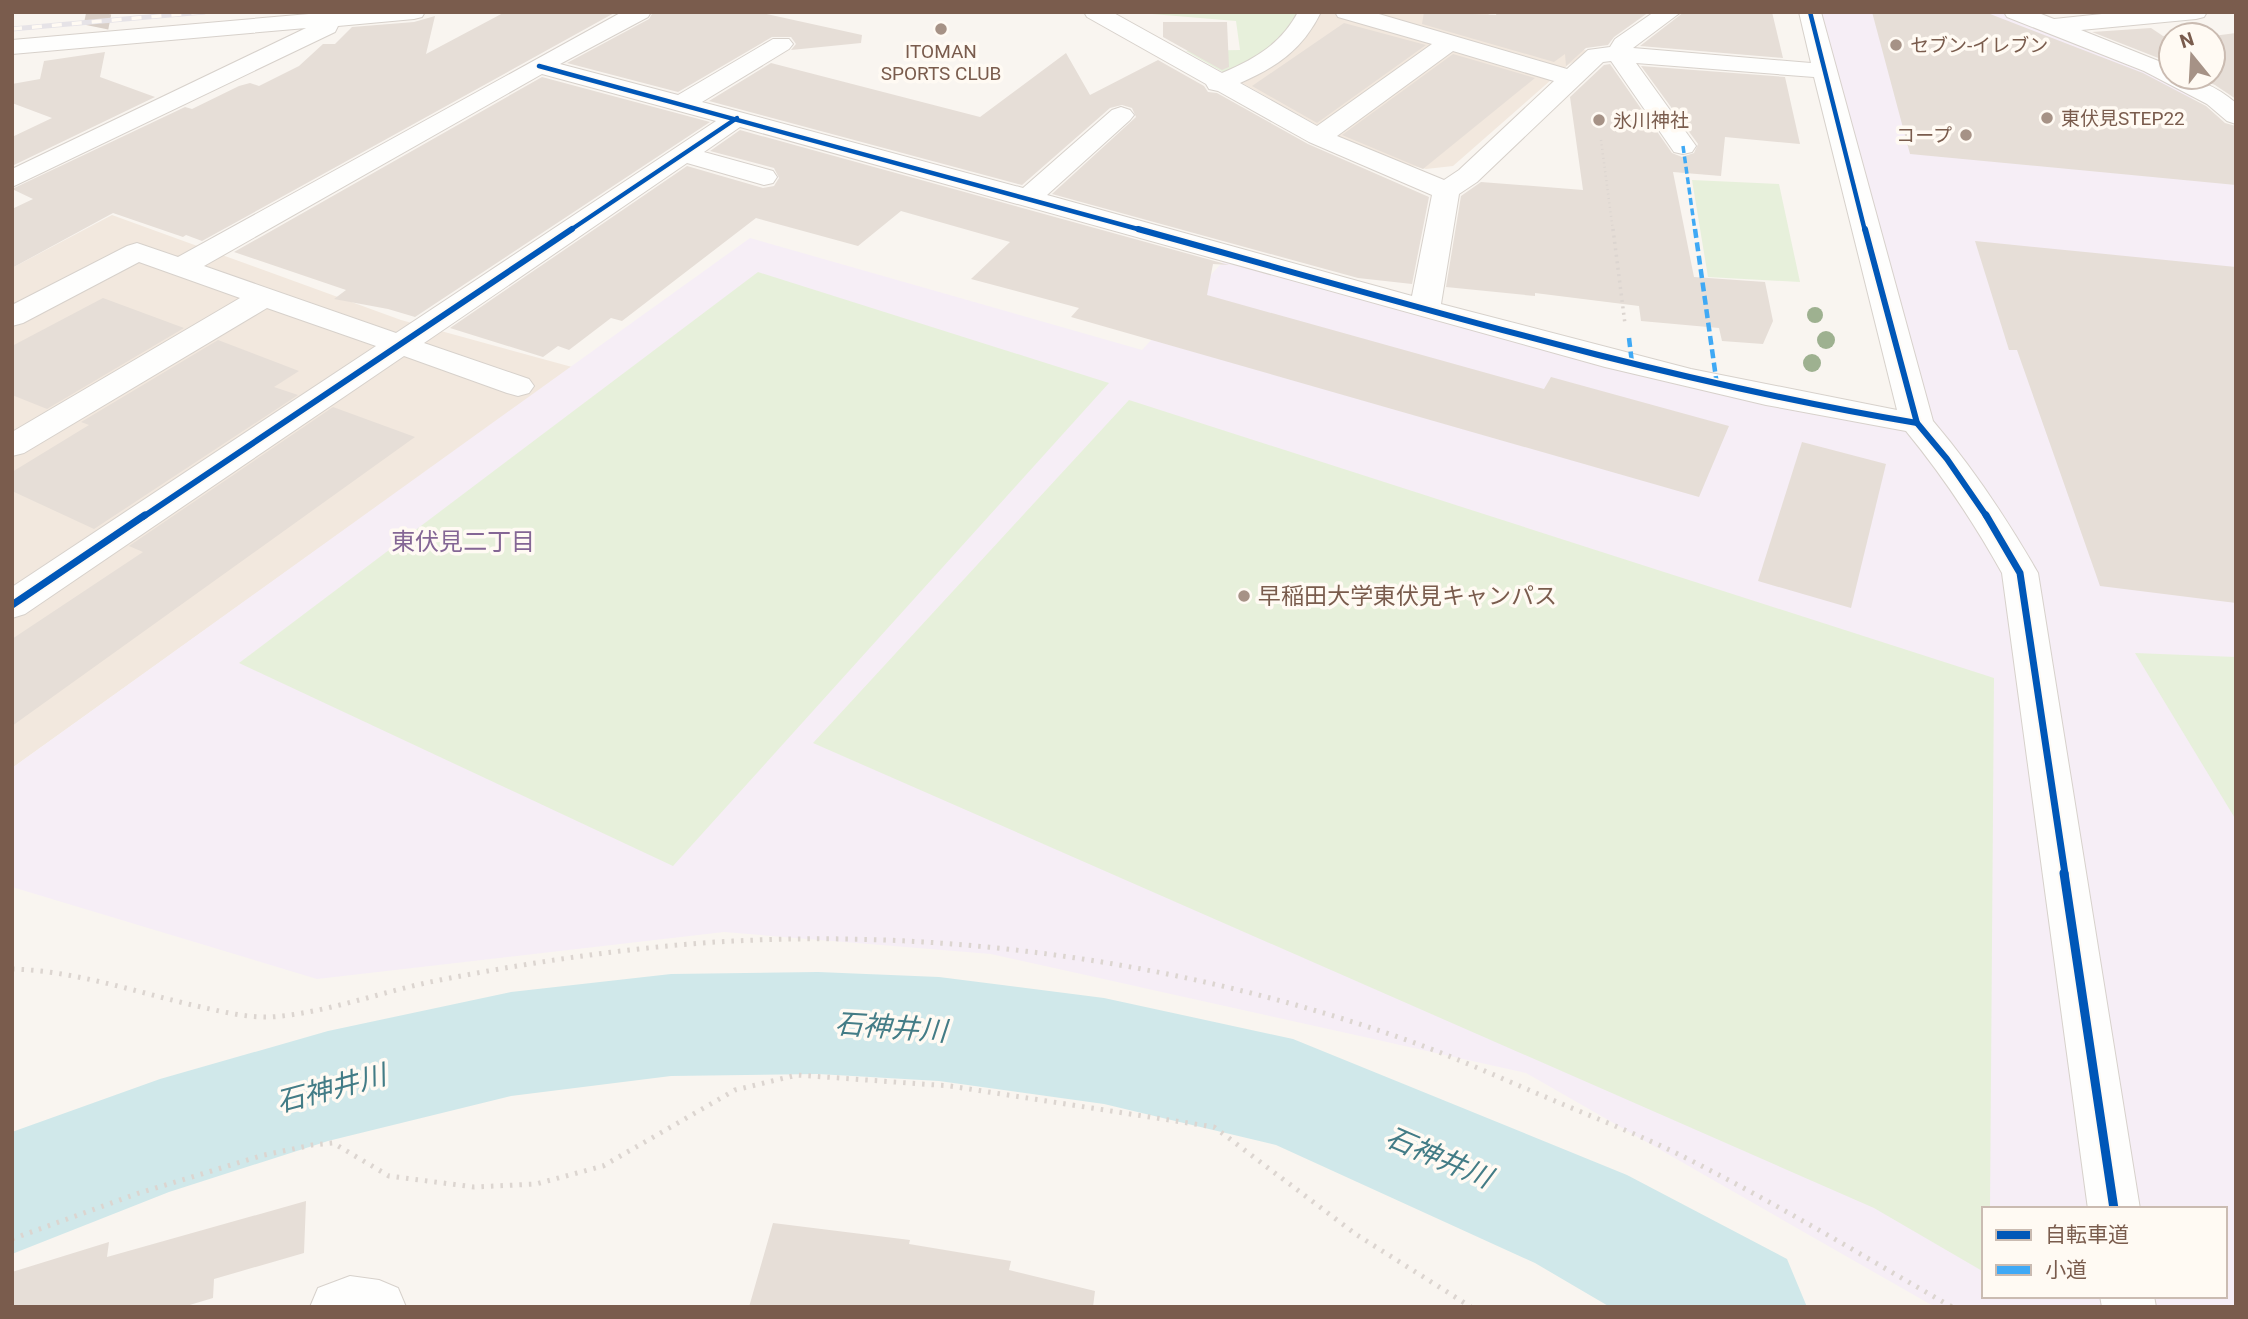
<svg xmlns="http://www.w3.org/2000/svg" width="2248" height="1319" font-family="Roboto,'Noto Sans JP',sans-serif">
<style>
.residential{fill:#f2e8de}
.education{fill:#f6eef6;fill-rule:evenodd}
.green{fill:#e7f0db}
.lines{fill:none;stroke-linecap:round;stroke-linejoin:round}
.river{fill:#d0e8ea;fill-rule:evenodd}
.building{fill:#e6ded7}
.minor-tunnel{stroke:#d9cfc7;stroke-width:25;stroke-dasharray:25 12;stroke-linecap:butt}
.minor-casing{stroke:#d7d1cb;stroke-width:2}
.path-far2{stroke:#dcd5d0;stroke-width:2.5;stroke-dasharray:1 3.5;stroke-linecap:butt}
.path-far1{stroke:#dcd5d0;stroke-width:3.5;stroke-dasharray:2 4.5;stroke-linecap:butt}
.path{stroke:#dcd5d0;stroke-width:5;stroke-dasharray:2.5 7;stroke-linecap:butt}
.minor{fill:#fefefd;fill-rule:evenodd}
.rail-casing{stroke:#e6e3e7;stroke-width:5}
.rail{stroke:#fffaf3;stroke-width:3.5;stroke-dasharray:10;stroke-linecap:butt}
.quiet-far1{stroke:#3fa9f5;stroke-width:3.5;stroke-dasharray:7 3.5;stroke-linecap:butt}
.quiet{stroke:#3fa9f5;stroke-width:4.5;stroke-dasharray:9 4.5;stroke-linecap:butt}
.cycleway-far3-casing{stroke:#fffaf3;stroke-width:7}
.cycleway-far2-casing{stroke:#fffaf3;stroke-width:10}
.cycleway-far1-casing{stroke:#fffaf3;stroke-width:11}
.cycleway-casing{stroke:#fffaf3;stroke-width:13}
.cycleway-far3{stroke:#0057b8;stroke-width:4.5}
.cycleway-far2{stroke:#0057b8;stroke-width:6}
.cycleway-far1{stroke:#0057b8;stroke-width:7}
.cycleway{stroke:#0057b8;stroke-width:9}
.tree{fill:#9eb190}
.poi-dot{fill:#a69286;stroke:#fffaf3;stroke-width:2.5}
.labels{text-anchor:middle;stroke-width:7;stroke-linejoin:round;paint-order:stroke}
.far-poi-label{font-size:19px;fill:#7a5c4d;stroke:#fffaf3;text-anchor:start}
.poi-label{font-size:23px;fill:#7a5c4d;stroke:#fffaf3;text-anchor:start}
.neighbourhood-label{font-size:24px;fill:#846695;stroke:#fffaf3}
.near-water-label{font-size:28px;font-style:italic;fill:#437c86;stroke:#fffaf3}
</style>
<rect width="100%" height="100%" fill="#f9f5f0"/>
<g class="residential">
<path d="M 1299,12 L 1489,12 L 1485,41 L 1593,51 L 1568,65 L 1453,166 L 1426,169 L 1392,161 L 1349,143 L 1228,75 Z"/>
<path d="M 112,215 L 401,320 L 572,367 L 12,768 L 12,268 Z"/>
</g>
<path class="education" d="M 1810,12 L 2014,12 L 2153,66 L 2236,134 L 2236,1307 L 1935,1307 L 1526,1073 L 991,954 L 724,932 L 317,979 L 12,887 L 12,768 L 750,238 L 1142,350 L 1230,254 L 1425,309 L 1917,423 ZM 1984,1209 L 2225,1209 L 2225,1296 L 1984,1296 Z"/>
<g class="green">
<path d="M 1128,12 L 1299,12 C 1288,45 1258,60 1228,75 L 1186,51 L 1240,50 L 1236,21 Z"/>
<path d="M 1692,180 L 1779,184 L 1800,282 L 1708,277 Z"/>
<path d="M 758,272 L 1109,383 L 673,866 L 239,663 Z"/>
<path d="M 1129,400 L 1994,678 L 1990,1209 L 1984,1209 L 1984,1272 L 1874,1208 L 813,743 Z"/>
<path d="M 2135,653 L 2236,657 L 2236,820 Z"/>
</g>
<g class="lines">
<path class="river" d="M 818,972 L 939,977 L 1104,998 L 1293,1039 L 1627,1175 L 1787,1259 L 1807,1307 L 1610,1307 L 1535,1263 L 1276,1145 L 1104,1104 L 939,1081 L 818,1074 L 671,1076 L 511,1096 L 328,1141 L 169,1192 L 12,1254 L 12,1132 L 160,1079 L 328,1031 L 511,992 L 671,974 Z"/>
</g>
<g class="building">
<path d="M 505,12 L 616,12 L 202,241 L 186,235 L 183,237 L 113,213 L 12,268 L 12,209 L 33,199 L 12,189 L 185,107 L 192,109 L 239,86 L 250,83 L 259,86 L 299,66 L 323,44 L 335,44 L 352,27 L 414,22 L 435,16 L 426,54 Z"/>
<path d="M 653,12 L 758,12 L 862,35 L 861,43 L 791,50 L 796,44 L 791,37 L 772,37 L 678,92 L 567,63 L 649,19 Z"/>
<path d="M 1424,12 L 1496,15 L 1497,12 L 1649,12 L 1614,37 L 1608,45 L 1586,48 L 1566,66 L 1565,54 L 1554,62 L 1422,24 Z"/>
<path d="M 1684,12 L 1772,12 L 1783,58 L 1640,46 Z"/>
<path d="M 1872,12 L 1985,12 L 2143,73 L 2206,106 L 2225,123 L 2236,126 L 2236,185 L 1910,154 Z"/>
<path d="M 1163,22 L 1227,22 L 1229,67 L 1222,70 L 1163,37 Z"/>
<path d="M 1344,23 L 1426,45 L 1317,123 L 1252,86 Z"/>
<path d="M 2151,28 L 2163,36 L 2203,31 L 2210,35 L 2171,35 L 2171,63 L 2092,32 Z"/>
<path d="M 2236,33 L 2236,99 L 2215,85 L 2193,77 L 2213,77 L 2213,36 Z"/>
<path d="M 105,52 L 100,77 L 155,97 L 12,166 L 12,137 L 52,118 L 12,103 L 12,84 L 40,79 L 44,61 Z"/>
<path d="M 1066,53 L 1090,95 L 1158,60 L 1204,86 L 1208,92 L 1217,93 L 1308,144 L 1429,197 L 1412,284 L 1358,278 L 1052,194 L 1136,117 L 1132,108 L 1122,105 L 1110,108 L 1022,185 L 709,101 L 771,63 L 980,117 Z"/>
<path d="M 1453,54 L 1535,78 L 1423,169 L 1342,135 Z"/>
<path d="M 1610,64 L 1672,153 L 1682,157 L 1694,153 L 1698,144 L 1641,66 L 1785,77 L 1800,144 L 1725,137 L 1721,176 L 1673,172 L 1694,277 L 1765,282 L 1773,321 L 1763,344 L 1722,341 L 1719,328 L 1641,321 L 1639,306 L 1535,293 L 1535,296 L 1446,287 L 1461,196 L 1481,182 L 1583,190 L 1570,97 L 1604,65 Z"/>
<path d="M 542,77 L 710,122 L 415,317 L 388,309 L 334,299 L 346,290 L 234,252 Z"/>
<path d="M 740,130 L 1229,265 L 1213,264 L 1207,295 L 1544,389 L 1551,377 L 1729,426 L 1699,497 L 1071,317 L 1079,308 L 971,279 L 1010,242 L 901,211 L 858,246 L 756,218 L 622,321 L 611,318 L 569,350 L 558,346 L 543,357 L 450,328 L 687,166 L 763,188 L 774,186 L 779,178 L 774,168 L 710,151 Z"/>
<path d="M 1975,241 L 2236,267 L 2236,603 L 2100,586 L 2017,350 L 2009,350 Z"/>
<path d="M 103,298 L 184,328 L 47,409 L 12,395 L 12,346 Z"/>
<path d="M 218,340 L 299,371 L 274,387 L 298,395 L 94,529 L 12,491 L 12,472 L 89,425 L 81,422 Z"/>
<path d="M 333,407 L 415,437 L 12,726 L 12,639 L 143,552 L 129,546 Z"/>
<path d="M 1802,442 L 1886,464 L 1851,608 L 1758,581 Z"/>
<path d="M 306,1201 L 304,1253 L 214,1279 L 213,1298 L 183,1307 L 12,1307 L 12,1272 L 109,1242 L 107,1257 Z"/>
<path d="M 773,1223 L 910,1240 L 909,1244 L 1011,1261 L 1009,1270 L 1095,1291 L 1093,1307 L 749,1307 Z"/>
</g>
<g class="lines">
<path class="minor-tunnel" d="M 96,27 L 99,12"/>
<g class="minor-casing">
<g id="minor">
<path d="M 332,12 L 425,12 L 422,17 L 414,19 L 338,26 L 335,32 L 12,187 L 12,169 L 306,28 L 12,54 L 12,40 Z"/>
<path d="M 622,12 L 651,12 L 648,17 L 560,64 L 678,95 L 773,39 L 789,39 L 793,44 L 789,49 L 702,102 L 1023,188 L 1112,110 L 1121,107 L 1130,110 L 1134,115 L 1130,120 L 1047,195 L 1412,296 L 1432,195 L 1309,142 L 1218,91 L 1209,89 L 1206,84 L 1087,17 L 1084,12 L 1112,12 L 1222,73 C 1255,59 1281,44 1298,12 L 1321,12 C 1303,49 1277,67 1240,83 L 1317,126 L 1432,44 L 1338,17 L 1335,12 L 1372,12 L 1567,69 L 1588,50 L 1610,47 L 1615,39 L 1654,12 L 1681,12 L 1633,48 L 1811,63 L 1799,12 L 1821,12 L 1933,421 C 1973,468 2007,519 2038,573 L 2140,1209 L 2088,1209 L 2002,573 C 1974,523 1943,476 1906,431 L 1766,405 L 1605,367 L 740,127 L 704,152 L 773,171 L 777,177 L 773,183 L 764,185 L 687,163 L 424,343 L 529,379 L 534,386 L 529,393 L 518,396 L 507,393 L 404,356 L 25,614 L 12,618 L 12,587 L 376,346 L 267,308 L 24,453 L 12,456 L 12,432 L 240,298 L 139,262 L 23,323 L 12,326 L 12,305 L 127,246 L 137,243 L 178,257 ZM 1453,51 L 1554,81 L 1459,170 L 1444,180 L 1337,136 ZM 1611,61 L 1674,152 L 1683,154 L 1692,152 L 1696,146 L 1636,63 L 1814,77 L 1897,410 L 1691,369 L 1441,304 L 1459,194 L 1477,182 L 1603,62 ZM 542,74 L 716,121 L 396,333 L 204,266 Z"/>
<path d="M 2004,12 L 2036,12 L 2054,19 L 2121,12 L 2207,12 L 2204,17 L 2196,19 L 2081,30 L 2171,66 L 2171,77 C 2196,77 2216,86 2236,103 L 2236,124 L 2227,121 L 2207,104 L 2144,71 L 2007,17 Z"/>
<path d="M 350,1276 L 379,1280 L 398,1288 L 406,1307 L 310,1307 L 318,1288 Z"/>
<path d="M 2100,1296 L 2154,1296 L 2156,1307 L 2102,1307 Z"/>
</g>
</g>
<path class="path-far2" d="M 1601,140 L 1613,231"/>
<path class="path-far1" d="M 1613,229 L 1625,324"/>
<g class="path">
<path d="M 12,969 C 78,971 138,993 201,1007 C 224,1012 248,1018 271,1017 C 325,1013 378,993 430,982 C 520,964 611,950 702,943 C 938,926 1181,961 1404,1039 C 1455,1057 1505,1080 1555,1101 C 1595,1118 1637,1134 1676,1153 C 1771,1200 1861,1255 1952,1307"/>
<path d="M 12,1239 L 139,1193 L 264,1155 L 312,1145 L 333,1143 L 389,1176 L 474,1187 L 536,1184 L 603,1166 L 735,1090 L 797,1075 L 950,1086 L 1214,1127 L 1357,1235 L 1471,1307"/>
</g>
<use href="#minor" class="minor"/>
<g class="rail-casing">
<path id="rail" d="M 12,29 L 204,12"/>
</g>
<use href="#rail" class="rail"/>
<path class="quiet-far1" d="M 1683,146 L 1695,231"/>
<g class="quiet">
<path d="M 1695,229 L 1717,385"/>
<path d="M 1629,338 L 1632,363"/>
</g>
<g class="cycleway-far3-casing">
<g id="cycleway-far3">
<path d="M 1810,12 L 1865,231"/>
<path d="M 539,66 L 1145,231"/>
<path d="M 569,231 L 737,118"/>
</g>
</g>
<g class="cycleway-far2-casing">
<g id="cycleway-far2">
<path d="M 1138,229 C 1396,300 1653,379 1917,423"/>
<path d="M 1865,229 L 1917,423 L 1947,459 L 1987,517"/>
<path d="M 143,517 L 572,229"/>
</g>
</g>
<g class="cycleway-far1-casing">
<g id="cycleway-far1">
<path d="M 1986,515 L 2020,573 L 2065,874"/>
<path d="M 12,605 L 145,515"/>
</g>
</g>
<g class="cycleway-casing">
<path id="cycleway" d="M 2064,873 L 2114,1209"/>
</g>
<use href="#cycleway-far3" class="cycleway-far3"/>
<use href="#cycleway-far2" class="cycleway-far2"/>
<use href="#cycleway-far1" class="cycleway-far1"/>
<use href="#cycleway" class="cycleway"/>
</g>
<g class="tree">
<circle cx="1815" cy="315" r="8"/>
<circle cx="1826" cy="340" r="9"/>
<circle cx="1812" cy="363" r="9"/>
</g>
<g class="poi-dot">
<circle cx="941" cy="29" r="7"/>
<circle cx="1896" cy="45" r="7"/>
<circle cx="2047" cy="118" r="7"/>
<circle cx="1599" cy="120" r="7"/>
<circle cx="1966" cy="135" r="7"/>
<circle cx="1244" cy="596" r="7"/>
</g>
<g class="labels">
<g class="far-poi-label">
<text x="1910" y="52">セブン-イレブン</text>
<text x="941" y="58" text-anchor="middle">ITOMAN<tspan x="941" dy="22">SPORTS CLUB</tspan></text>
<text x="2061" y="125">東伏見STEP22</text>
<text x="1613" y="127">氷川神社</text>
<text x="1952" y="142" text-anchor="end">コープ</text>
</g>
<g class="poi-label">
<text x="1258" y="604">早稲田大学東伏見キャンパス</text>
</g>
<g class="neighbourhood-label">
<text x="463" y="550">東伏見二丁目</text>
</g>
<g class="near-water-label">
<text transform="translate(891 1027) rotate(4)" y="10">石神井川</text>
<text transform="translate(331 1088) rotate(-15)" y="10">石神井川</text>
<text transform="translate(1439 1157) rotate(23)" y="10">石神井川</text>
</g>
</g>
<rect width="2248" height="1319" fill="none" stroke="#7a5c4d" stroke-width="28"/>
<rect x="1982" y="1207" width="245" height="91" fill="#fffaf3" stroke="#cabbb1" stroke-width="2"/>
<rect x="1996" y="1230" width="35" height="10" fill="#0057b8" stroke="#cabbb1" stroke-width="2"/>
<text x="2045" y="1242" font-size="21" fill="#7a5c4d">自転車道</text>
<rect x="1996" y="1265" width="35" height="10" fill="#3fa9f5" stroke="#cabbb1" stroke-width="2"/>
<text x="2045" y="1277" font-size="21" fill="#7a5c4d">小道</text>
<g transform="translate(2192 56) rotate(342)"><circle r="33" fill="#fffaf3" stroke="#cabbb1" stroke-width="2"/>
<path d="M0-5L12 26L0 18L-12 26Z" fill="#a69286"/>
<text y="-10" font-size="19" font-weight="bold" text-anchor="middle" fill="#7a5c4d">N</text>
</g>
</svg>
